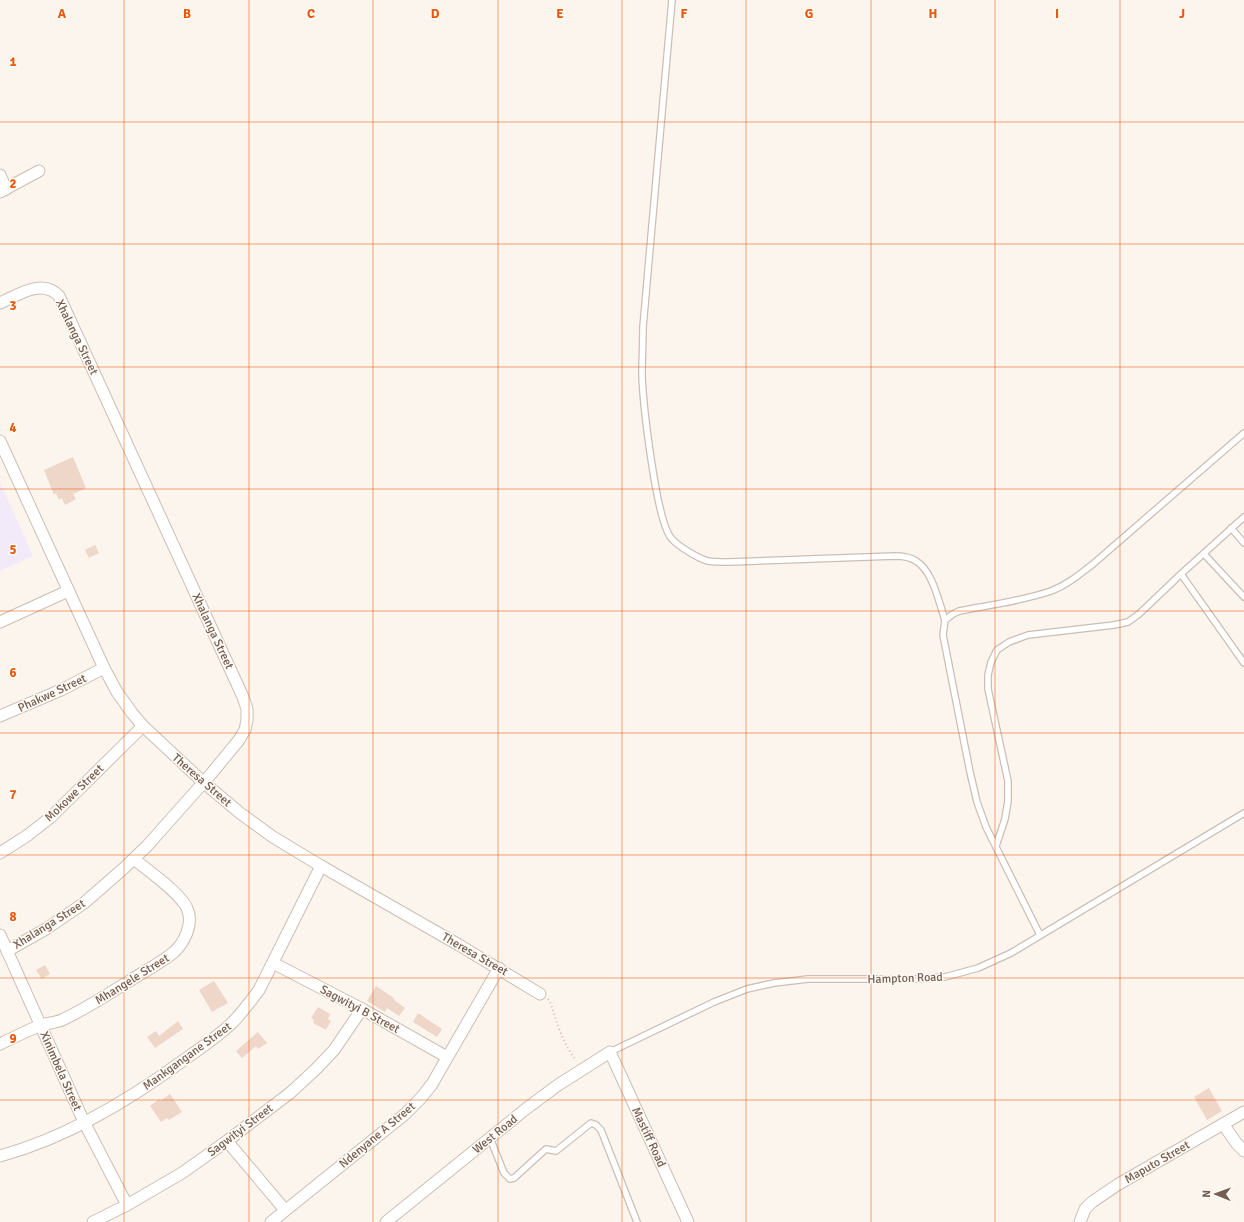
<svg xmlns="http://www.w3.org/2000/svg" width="1244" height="1222" font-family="Signika,sans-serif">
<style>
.education{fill:#f2eaf8}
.building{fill:#eed6c8}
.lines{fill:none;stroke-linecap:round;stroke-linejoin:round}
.service-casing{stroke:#cdbeb4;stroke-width:8}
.minor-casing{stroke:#cdbeb4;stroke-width:13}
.path{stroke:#d4b9aa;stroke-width:2;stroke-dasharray:1 3;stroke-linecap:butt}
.service{stroke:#fff;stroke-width:5.5}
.minor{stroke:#fff;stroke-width:11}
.grid{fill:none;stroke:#e8590c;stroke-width:1;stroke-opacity:0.55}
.labels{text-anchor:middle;stroke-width:3;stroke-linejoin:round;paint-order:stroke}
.street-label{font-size:12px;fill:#755d52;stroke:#fefaf4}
.grid-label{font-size:13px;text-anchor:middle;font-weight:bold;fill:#e8590c;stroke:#fefaf4;stroke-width:3;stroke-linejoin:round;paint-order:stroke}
</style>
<rect width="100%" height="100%" fill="#fbf5ee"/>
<path class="education" d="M 0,482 L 33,556 L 0,571 Z"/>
<g class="building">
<path d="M 73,457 L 86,488 L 73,494 L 76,499 L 65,505 L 62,498 L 59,500 L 56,493 L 54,495 L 44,470 Z"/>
<path d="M 95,545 L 99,553 L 89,558 L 85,550 Z"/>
<path d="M 45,965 L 50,974 L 42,979 L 36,970 Z"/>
<path d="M 214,981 L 228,1003 L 212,1012 L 199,990 Z"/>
<path d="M 376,986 L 394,998 L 393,999 L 405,1008 L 399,1016 L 387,1008 L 385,1012 L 367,1001 Z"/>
<path d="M 318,1007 L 330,1014 L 328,1019 L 331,1021 L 326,1030 L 313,1023 L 314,1020 L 311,1018 Z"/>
<path d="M 418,1013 L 442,1029 L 437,1037 L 413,1022 Z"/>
<path d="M 178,1021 L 183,1029 L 155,1048 L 147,1037 L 156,1031 L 159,1036 Z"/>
<path d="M 258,1032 L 267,1043 L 258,1049 L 256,1046 L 242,1058 L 236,1051 Z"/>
<path d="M 1209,1088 L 1222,1111 L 1207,1120 L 1194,1097 Z"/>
<path d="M 170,1094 L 182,1112 L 169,1120 L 167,1118 L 161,1122 L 150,1106 L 159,1099 L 160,1101 Z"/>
</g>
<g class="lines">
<g class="service-casing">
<g id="service">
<path d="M 672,0 L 643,327 C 643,343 642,359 642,375 C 643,402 656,523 672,539 C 678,546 699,559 708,561 C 715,562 722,562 729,562 L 895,556 C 903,556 910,557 916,561 C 933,571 939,603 945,620"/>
<path d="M 1231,528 L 1244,543"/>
<path d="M 1204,554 L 1244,597"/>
<path d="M 1181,574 L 1244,663"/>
<path d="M 996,846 L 1005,819 L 1008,801 L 1008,781 L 988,689 L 988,675 L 991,662 L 997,650 L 1009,642 L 1028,635 L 1114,625 L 1128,622 L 1139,614 L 1181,574 L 1244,517"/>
<path d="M 1040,935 L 986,827 L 977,802 L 970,772 L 943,635 L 945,620 L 953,614 L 959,611 C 990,605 1022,601 1051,591 C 1067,585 1080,574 1093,564 L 1244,433"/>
<path d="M 610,1052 L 714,1002 L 747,989 L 774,983 L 808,979 L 914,979 L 945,977 L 978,968 L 1011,953 L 1244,813"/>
<path d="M 490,1138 L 504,1173 L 510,1179 L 514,1178 L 546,1149 L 556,1151 L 591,1123 L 596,1125 L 601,1130 L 637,1222"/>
</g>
</g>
<g class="minor-casing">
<g id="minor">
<path d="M 0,175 L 6,189"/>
<path d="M 0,192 L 39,171"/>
<path d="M 0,303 C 18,295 42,278 59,296 L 243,697 L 247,709 L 247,720 L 245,730 L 239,740 L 211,774 L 147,846 L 123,869 L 84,903 L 46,929 L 7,951"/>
<path d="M 0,441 L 104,668 L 117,692 L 132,713 L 143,726 L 203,782 L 240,813 L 273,837 L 321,866 L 459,945 L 540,994"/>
<path d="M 0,622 L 68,591"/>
<path d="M 0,716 L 61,690 L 104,668"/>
<path d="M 0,853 L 28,835 L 51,817 L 143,726"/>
<path d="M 0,935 L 84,1122 L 127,1205"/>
<path d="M 273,963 L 362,1009 L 447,1057"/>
<path d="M 0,1044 C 13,1038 26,1031 39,1026 C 46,1023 55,1023 62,1020 C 86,1009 108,994 131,980 C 145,971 161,963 174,952 C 184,943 193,925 188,911 C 184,895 147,870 134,859"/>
<path d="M 1223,1124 L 1237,1144 L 1244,1151"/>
<path d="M 227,1141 L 285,1210"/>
<path d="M 0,1156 C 66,1138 126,1102 181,1062 C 198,1050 216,1038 232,1023 C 242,1013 250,1002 259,990 L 321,866"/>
<path d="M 93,1222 L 127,1205 L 182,1173 L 227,1141 L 290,1093 L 316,1069 L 334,1050 L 362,1009"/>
<path d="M 271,1222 L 404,1115 L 421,1098 L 432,1084 L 499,968"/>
<path d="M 386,1222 L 527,1108 L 558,1085 L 610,1052 L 688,1222"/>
<path d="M 1080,1222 L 1085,1209 L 1092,1202 L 1117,1185 L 1244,1112"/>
</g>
</g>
<path class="path" d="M 548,999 C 552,1005 553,1011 555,1017 C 560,1032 566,1048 576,1060"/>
<use href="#service" class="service"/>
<use href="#minor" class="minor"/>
</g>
<path class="grid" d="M 124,0 L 124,1222M 249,0 L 249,1222M 373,0 L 373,1222M 498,0 L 498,1222M 622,0 L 622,1222M 746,0 L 746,1222M 871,0 L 871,1222M 995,0 L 995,1222M 1120,0 L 1120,1222M 0,122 L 1244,122M 0,244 L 1244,244M 0,367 L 1244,367M 0,489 L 1244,489M 0,611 L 1244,611M 0,733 L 1244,733M 0,855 L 1244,855M 0,978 L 1244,978M 0,1100 L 1244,1100"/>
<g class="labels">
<g class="street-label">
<text transform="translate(77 337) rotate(64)" y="4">Xhalanga Street</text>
<text transform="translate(213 631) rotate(65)" y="4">Xhalanga Street</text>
<text transform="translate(52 693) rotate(-25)" y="4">Phakwe Street</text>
<text transform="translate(202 780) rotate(41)" y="4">Theresa Street</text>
<text transform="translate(74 793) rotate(-44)" y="4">Mokowe Street</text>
<text transform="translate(49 924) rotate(-32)" y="4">Xhalanga Street</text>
<text transform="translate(475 954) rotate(30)" y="4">Theresa Street</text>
<text transform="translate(905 978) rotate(-2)" y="4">Hampton Road</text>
<text transform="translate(132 979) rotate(-32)" y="4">Mhangele Street</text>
<text transform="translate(360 1009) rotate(28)" y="4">Sagwityi B Street</text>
<text transform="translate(187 1056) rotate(-36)" y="4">Mankgangane Street</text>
<text transform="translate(61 1071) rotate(66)" y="4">Xinimbela Street</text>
<text transform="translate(240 1130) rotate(-37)" y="4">Sagwityi Street</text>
<text transform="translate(495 1134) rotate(-39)" y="4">West Road</text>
<text transform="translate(377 1135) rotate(-40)" y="4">Ndenyane A Street</text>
<text transform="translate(649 1137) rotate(65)" y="4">Mastiff Road</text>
<text transform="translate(1157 1162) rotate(-30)" y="4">Maputo Street</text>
</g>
</g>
<g class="grid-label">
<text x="62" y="18">A</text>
<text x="187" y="18">B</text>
<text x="311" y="18">C</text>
<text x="435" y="18">D</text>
<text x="560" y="18">E</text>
<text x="684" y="18">F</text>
<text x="809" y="18">G</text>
<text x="933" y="18">H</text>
<text x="1057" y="18">I</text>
<text x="1182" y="18">J</text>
<text x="13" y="66">1</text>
<text x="13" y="188">2</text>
<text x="13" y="310">3</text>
<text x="13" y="432">4</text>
<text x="13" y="554">5</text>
<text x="13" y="677">6</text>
<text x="13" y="799">7</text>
<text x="13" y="921">8</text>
<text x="13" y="1043">9</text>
</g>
<g transform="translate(1216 1194) rotate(271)" stroke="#fefaf4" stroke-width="3" paint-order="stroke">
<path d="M0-3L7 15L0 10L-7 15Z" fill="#755d52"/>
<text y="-6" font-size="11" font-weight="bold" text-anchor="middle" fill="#755d52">N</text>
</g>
</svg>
